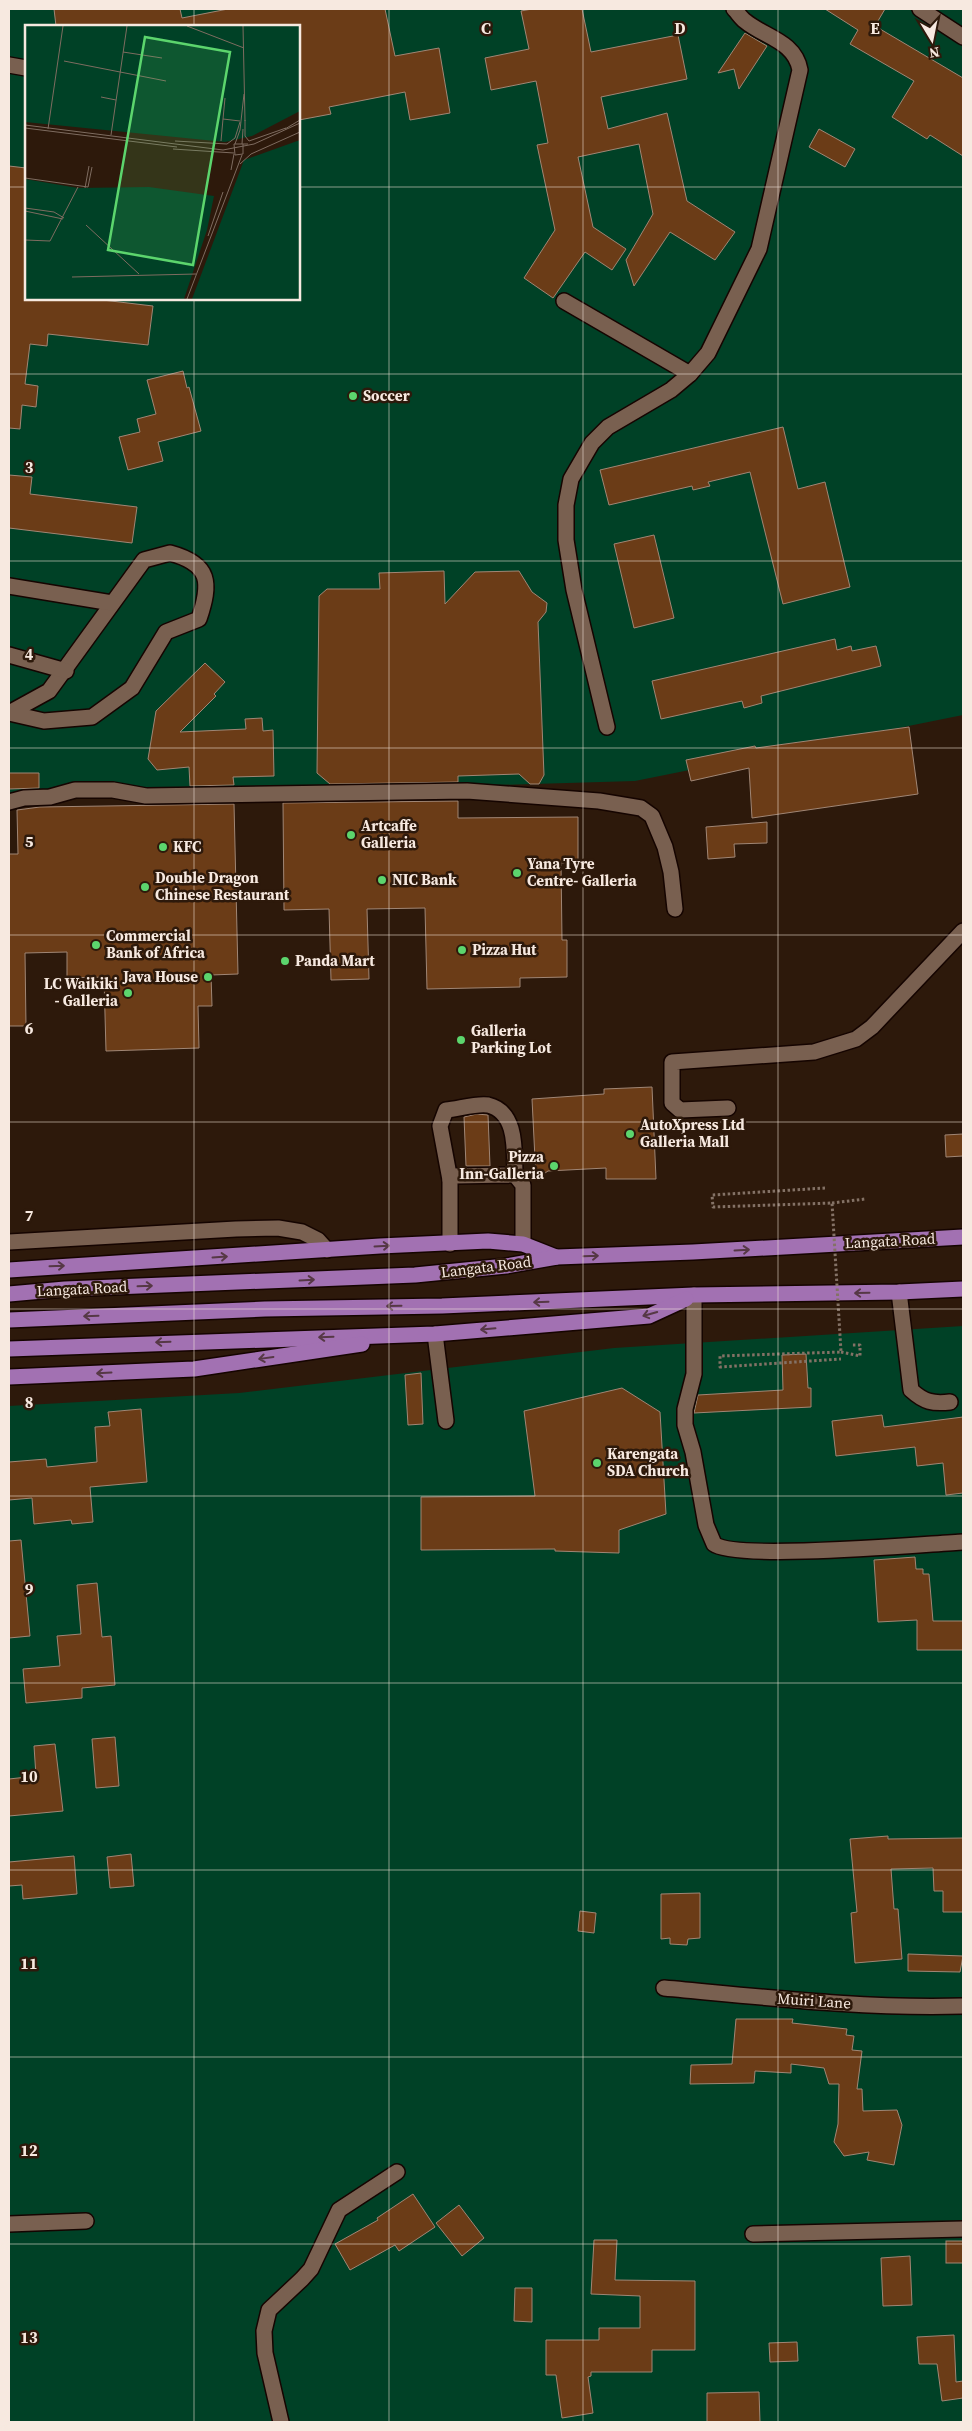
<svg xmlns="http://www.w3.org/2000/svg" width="972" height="2431" font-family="'Source Serif 4',serif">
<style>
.green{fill:#004126;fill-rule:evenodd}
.building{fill:#6b3c17;stroke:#a08675}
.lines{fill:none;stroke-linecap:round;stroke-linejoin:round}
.minor-casing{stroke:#150400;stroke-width:18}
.major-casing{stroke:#150400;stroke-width:18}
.path{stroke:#847266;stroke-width:3;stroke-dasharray:2.5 2.5;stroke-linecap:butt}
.minor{stroke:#796050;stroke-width:15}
.major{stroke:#a271b2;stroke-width:15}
.path-bridge{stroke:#847266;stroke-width:3;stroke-dasharray:2.5 2.5;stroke-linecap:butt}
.oneway{stroke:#563845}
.grid{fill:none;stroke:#f7e9e0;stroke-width:1;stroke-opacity:0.55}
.poi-dot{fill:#5cd56d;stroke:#2d190b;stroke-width:2}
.labels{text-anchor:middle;stroke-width:5;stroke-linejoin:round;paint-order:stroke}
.poi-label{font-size:15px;font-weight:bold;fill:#f7e9e0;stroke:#2d190b;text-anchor:start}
.street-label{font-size:15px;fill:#f7e9e0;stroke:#2d190b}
.inset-road{fill:none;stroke:#7e6c60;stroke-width:1}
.view{fill:#5cd56d;fill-opacity:0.15;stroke:#5cd56d;stroke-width:2.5}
.inset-edge{fill:none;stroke:#f7e9e0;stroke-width:2.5}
.grid-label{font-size:16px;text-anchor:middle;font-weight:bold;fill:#f7e9e0;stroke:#2d190b;stroke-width:5;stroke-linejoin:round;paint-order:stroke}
</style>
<rect width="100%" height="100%" fill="#2d190b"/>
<g class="green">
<path d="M 9,9 L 963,9 L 963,715 L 635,781 L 9,799 ZM 26,26 L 299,26 L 299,299 L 26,299 Z"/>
<path d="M 963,1326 L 963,2422 L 9,2422 L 9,1406 L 239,1393 L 614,1348 Z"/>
</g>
<g class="building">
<path d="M 54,9 L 180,9 L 182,18 L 228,9 L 385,9 L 395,56 L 439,48 L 450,113 L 410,120 L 405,92 L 329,107 L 331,114 L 299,120 L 299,26 L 56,26 Z"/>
<path d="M 532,9 L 582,9 L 591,52 L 678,35 L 687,79 L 601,97 L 608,129 L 667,113 L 687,201 L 735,232 L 715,260 L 670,232 L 634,286 L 626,260 L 653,214 L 639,144 L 578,157 L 593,227 L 626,249 L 612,270 L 585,252 L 553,298 L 524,278 L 555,230 L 537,145 L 548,143 L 536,81 L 491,90 L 485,58 L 529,49 L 521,11 Z"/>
<path d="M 825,9 L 885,9 L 875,26 L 963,78 L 963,156 L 930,135 L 927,139 L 892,117 L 914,81 L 850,44 L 858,30 Z"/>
<path d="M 745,33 L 767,46 L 739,89 L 734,69 L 718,73 Z"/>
<path d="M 819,129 L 855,149 L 845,167 L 809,147 Z"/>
<path d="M 9,166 L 26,168 L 26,299 L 94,299 L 153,306 L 148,345 L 48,334 L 47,346 L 30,344 L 25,384 L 38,386 L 36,407 L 22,405 L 20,429 L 9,428 Z"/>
<path d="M 183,371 L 187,388 L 189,387 L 201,431 L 158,442 L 163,461 L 128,470 L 119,437 L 140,432 L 137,419 L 156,414 L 147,380 Z"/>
<path d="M 783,427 L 798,489 L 825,482 L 850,587 L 783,604 L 750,472 L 708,482 L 710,486 L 693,490 L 692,486 L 609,505 L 600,470 Z"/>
<path d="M 9,475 L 32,477 L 30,494 L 137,507 L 132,543 L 9,528 Z"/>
<path d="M 654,535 L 674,618 L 634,628 L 614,544 Z"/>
<path d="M 444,571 L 445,604 L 475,572 L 519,571 L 532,592 L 547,603 L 546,612 L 538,622 L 544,775 L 539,784 L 530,784 L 519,774 L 458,776 L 458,782 L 330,784 L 317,773 L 319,596 L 327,589 L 380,589 L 379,573 Z"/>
<path d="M 835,639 L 837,650 L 851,646 L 852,651 L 876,646 L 881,666 L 761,696 L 762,703 L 744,708 L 742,701 L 661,719 L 652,681 Z"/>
<path d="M 205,663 L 225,682 L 214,694 L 216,696 L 180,732 L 246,729 L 245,719 L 262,718 L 263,731 L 273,730 L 274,776 L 233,777 L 234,785 L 190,786 L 189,767 L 157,770 L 148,759 L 156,711 Z"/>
<path d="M 909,727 L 918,794 L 752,818 L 749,768 L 691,781 L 686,760 L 755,746 L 756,748 Z"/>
<path d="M 9,773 L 39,773 L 39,788 L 9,789 Z"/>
<path d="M 458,801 L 458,818 L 578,817 L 578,863 L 561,863 L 562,940 L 567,940 L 567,977 L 520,978 L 520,987 L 427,989 L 425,908 L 367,909 L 369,979 L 331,980 L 329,909 L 284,910 L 283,803 Z"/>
<path d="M 234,804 L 238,974 L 211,975 L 212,1006 L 198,1006 L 199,1048 L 106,1051 L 104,977 L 67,978 L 67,952 L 25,953 L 26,1026 L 9,1026 L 9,854 L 18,854 L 17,810 L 40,807 Z"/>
<path d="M 767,822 L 767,843 L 734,844 L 735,857 L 708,859 L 706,827 Z"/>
<path d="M 652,1087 L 656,1179 L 606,1179 L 606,1168 L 548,1171 L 536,1179 L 532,1099 L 604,1094 L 604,1089 Z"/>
<path d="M 477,1114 L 488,1115 L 490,1166 L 466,1166 L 464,1117 Z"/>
<path d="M 963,1134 L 963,1156 L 946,1157 L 945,1135 Z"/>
<path d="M 806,1354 L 808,1388 L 811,1388 L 811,1407 L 694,1413 L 698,1395 L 783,1390 L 782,1355 Z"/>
<path d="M 421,1373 L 423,1424 L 408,1425 L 405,1375 Z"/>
<path d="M 622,1388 L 660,1412 L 666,1514 L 619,1530 L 619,1553 L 555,1551 L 555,1549 L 421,1550 L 421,1497 L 535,1496 L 524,1411 Z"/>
<path d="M 141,1409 L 147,1482 L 90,1487 L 93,1522 L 72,1524 L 71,1520 L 34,1524 L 32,1498 L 9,1500 L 9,1462 L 46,1459 L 47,1467 L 97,1462 L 95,1427 L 110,1426 L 108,1412 Z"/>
<path d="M 882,1415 L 884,1427 L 963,1417 L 963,1493 L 946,1495 L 943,1463 L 917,1466 L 915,1447 L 836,1456 L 832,1421 Z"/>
<path d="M 21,1540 L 30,1636 L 9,1638 L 9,1541 Z"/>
<path d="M 915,1557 L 916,1569 L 923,1569 L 923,1574 L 929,1574 L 933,1621 L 963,1621 L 963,1650 L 917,1650 L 917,1620 L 878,1622 L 874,1560 Z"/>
<path d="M 97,1583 L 102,1637 L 111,1636 L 115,1685 L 82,1688 L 82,1698 L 26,1703 L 23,1669 L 60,1666 L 57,1636 L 81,1634 L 77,1585 Z"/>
<path d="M 115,1737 L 119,1786 L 96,1788 L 92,1739 Z"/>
<path d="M 55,1744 L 63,1811 L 9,1816 L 9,1779 L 36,1776 L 34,1746 Z"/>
<path d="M 888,1836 L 888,1839 L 963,1838 L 963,1912 L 943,1912 L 943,1891 L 934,1891 L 933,1868 L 891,1869 L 894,1909 L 898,1909 L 902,1959 L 855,1963 L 851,1913 L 857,1912 L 850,1839 Z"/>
<path d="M 131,1854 L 134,1886 L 110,1888 L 107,1857 Z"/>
<path d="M 74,1856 L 77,1894 L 23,1899 L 22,1885 L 9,1886 L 9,1862 Z"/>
<path d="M 700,1893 L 700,1938 L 688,1939 L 687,1945 L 670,1944 L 670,1938 L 661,1939 L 661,1894 Z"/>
<path d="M 580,1911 L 596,1913 L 594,1933 L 578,1931 Z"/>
<path d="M 908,1954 L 963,1956 L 960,1972 L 908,1971 Z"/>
<path d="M 736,2019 L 793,2019 L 792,2023 L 847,2029 L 846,2035 L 854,2036 L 852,2050 L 862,2051 L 857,2089 L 862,2089 L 863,2111 L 897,2110 L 902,2125 L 894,2165 L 867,2160 L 869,2152 L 844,2156 L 834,2142 L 838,2124 L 839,2084 L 829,2084 L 824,2068 L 791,2064 L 791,2073 L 755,2071 L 754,2083 L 690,2084 L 691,2065 L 732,2064 Z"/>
<path d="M 413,2194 L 435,2227 L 399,2251 L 395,2245 L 350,2270 L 335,2244 L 378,2220 L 377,2218 Z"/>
<path d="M 459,2205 L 484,2238 L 462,2256 L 436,2223 Z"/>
<path d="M 594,2240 L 617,2240 L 615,2280 L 695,2281 L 695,2350 L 652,2350 L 652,2372 L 591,2372 L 591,2376 L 588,2377 L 593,2413 L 562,2418 L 556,2375 L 546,2375 L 546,2340 L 599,2340 L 599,2328 L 640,2328 L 640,2296 L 591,2294 Z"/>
<rect x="946" y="2241" width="17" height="22"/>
<path d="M 910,2256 L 912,2305 L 883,2306 L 881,2258 Z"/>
<path d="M 515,2288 L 532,2288 L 532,2322 L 514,2321 Z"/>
<path d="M 954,2335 L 956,2382 L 963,2381 L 963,2398 L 942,2401 L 937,2364 L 919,2364 L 917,2337 Z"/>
<path d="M 797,2342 L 798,2361 L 770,2362 L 769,2343 Z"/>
<path d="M 759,2392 L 760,2422 L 707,2422 L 707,2393 Z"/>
</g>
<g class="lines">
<g class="minor-casing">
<g id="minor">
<path d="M 920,9 L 963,37"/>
<path d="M 9,65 L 26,68"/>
<path d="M 564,301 L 690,374"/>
<path d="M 170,553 C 211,564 211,583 199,619 L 166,632 L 132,688 L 92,717 L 44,721 L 9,713 L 49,691 L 144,560 Z"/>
<path d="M 9,586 L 112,603"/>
<path d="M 9,655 L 66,671"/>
<path d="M 607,727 L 574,590 L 566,540 L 566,505 L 571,479 L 592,443 L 608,427 L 671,390 L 690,374 L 708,353 L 759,249 L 800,70 C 795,41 764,37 745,21 C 741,18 738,13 734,9"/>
<path d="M 9,802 L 24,798 L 50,797 L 75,790 L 113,790 L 146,796 L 467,791 L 599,801 L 641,808 L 652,816 L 665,847 L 671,872 L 675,909"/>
<path d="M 728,1108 L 680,1110 L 672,1103 L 672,1062 L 814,1052 L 856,1039 L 872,1027 L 963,931"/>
<path d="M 450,1180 L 440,1126 L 446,1110 C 458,1109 477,1103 488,1105 C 518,1112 514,1152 515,1175"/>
<path d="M 9,1242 L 236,1229 L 278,1228 L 302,1232 L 318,1240 L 327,1250"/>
<path d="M 450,1244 L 450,1180 L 454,1176 L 515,1175 L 523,1185 L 523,1244"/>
<path d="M 899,1292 L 911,1390 C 924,1402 933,1404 950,1402"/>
<path d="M 694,1295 L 694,1374 L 685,1409 L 685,1425 L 693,1452 L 706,1525 L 714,1544 C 736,1561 924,1544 963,1542"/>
<path d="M 435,1334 L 446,1421"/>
<path d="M 664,1988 C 764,1997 864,2009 963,2006"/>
<path d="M 9,2224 L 86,2221"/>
<path d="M 753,2234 L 963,2229"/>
<path d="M 281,2422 L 265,2353 L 264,2331 L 269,2310 L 302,2279 L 311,2269 L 339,2210 L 397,2172"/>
</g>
</g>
<g class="major-casing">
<g id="major">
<path d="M 9,1270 L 380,1246 L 488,1241 L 523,1244 L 556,1257"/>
<path d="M 9,1294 L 65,1289 L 415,1275 L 506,1266 L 557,1257 L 693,1252 L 963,1237"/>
<path d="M 9,1320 L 265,1309 L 442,1306 L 694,1295 L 899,1292 L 963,1289"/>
<path d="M 9,1349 L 435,1334 L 649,1316 L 686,1299"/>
<path d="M 9,1377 L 194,1369 L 362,1344"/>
</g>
</g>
<g class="path">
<path d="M 832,1203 L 865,1199"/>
<path d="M 841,1352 L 860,1356 L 860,1345 L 851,1345"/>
</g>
<use href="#minor" class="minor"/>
<use href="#major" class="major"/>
<path class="path-bridge" d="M 825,1188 L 712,1195 L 713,1207 L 832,1203 L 841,1352 L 720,1356 L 720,1367 L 841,1359"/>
</g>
<defs><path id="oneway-shaft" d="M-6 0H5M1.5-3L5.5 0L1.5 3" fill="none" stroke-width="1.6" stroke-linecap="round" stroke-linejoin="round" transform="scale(1.25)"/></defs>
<g class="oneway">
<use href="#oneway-shaft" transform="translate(382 1246) rotate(-3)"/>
<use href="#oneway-shaft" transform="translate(742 1250) rotate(-3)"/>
<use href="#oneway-shaft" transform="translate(591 1256) rotate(-2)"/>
<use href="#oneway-shaft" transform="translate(220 1257) rotate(-4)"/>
<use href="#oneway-shaft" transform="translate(57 1266) rotate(-2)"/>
<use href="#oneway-shaft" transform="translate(307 1280) rotate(-3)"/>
<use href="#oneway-shaft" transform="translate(145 1286) rotate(-2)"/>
<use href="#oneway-shaft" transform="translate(862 1293) rotate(179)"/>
<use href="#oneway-shaft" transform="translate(541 1302) rotate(178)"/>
<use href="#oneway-shaft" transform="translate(394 1306) rotate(179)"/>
<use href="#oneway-shaft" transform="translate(650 1314) rotate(164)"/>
<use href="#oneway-shaft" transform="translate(91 1316) rotate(178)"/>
<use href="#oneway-shaft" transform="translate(488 1329) rotate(175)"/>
<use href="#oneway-shaft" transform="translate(326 1337) rotate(178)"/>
<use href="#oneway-shaft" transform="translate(163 1342) rotate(178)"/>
<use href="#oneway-shaft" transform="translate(266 1358) rotate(172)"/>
<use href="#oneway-shaft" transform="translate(104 1373) rotate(177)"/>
</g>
<path class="grid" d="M 194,9 L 194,26M 389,9 L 389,2422M 583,9 L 583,2422M 778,9 L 778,2422M 9,187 L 26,187M 299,187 L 963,187M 194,299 L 194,2422M 9,374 L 963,374M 9,561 L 963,561M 9,748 L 963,748M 9,935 L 963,935M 9,1122 L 963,1122M 9,1309 L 963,1309M 9,1496 L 963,1496M 9,1683 L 963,1683M 9,1870 L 963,1870M 9,2057 L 963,2057M 9,2244 L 963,2244"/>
<g class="poi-dot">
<circle cx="353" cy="396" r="5"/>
<circle cx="351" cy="835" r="5"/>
<circle cx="163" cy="847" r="5"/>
<circle cx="517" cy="873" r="5"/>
<circle cx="382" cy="880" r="5"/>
<circle cx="145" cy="887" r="5"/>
<circle cx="96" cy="945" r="5"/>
<circle cx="462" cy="950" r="5"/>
<circle cx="285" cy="961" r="5"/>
<circle cx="208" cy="977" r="5"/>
<circle cx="128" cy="993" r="5"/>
<circle cx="461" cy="1040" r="5"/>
<circle cx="630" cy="1134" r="5"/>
<circle cx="554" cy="1166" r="5"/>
<circle cx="597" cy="1463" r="5"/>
</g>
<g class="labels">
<g class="poi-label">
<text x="363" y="401">Soccer</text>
<text x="361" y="831">Artcaffe<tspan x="361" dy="17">Galleria</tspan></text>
<text x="173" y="852">KFC</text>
<text x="527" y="869">Yana Tyre<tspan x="527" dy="17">Centre- Galleria</tspan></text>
<text x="155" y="883">Double Dragon<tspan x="155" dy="17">Chinese Restaurant</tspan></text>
<text x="392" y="885">NIC Bank</text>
<text x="106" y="941">Commercial<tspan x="106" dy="17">Bank of Africa</tspan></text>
<text x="472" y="955">Pizza Hut</text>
<text x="295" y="966">Panda Mart</text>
<text x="198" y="982" text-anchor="end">Java House</text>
<text x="118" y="989" text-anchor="end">LC Waikiki<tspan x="118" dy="17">- Galleria</tspan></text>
<text x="471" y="1036">Galleria<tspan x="471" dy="17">Parking Lot</tspan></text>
<text x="640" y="1130">AutoXpress Ltd<tspan x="640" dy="17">Galleria Mall</tspan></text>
<text x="544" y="1162" text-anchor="end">Pizza<tspan x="544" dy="17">Inn-Galleria</tspan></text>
<text x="607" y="1459">Karengata<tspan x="607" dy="17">SDA Church</tspan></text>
</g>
<g class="street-label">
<text transform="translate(890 1241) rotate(-3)" y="5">Langata Road</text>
<text transform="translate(486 1267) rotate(-7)" y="5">Langata Road</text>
<text transform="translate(82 1289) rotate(-3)" y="5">Langata Road</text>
<text transform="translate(814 2001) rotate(4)" y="5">Muiri Lane</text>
</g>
</g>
<g transform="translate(25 25)">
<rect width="275" height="275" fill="#2d190b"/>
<path d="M 0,1 L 275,1 L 275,86 L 227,111 L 200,117 L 0,97 ZM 275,115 L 275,274 L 167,274 L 219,135 ZM 0,154 L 53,163 L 124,162 L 189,171 L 182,205 L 159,274 L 0,274 Z" fill="#004126"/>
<path class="inset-road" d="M 162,1 L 219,23M 218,1 L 220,96M 98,27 L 137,33M 39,36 L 141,56M 76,72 L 91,75M 198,94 L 200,73M 220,95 L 220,111 L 224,116 L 261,103M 0,100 L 198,125 L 229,119 L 275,98M 0,103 L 152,122M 23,104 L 38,1M 260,104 L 275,95M 86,110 L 102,1M 150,116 L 202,119 L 210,113 L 215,97M 196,116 L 198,94 L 215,96M 210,119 L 215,105 L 219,69M 217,119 L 218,104M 218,119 L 218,129 L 210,130 L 209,119 L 223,119M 148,124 L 209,128M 215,139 L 226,129 L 275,107M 206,145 L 209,129M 0,153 L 63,162 L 67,142M 60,163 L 64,141M 0,183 L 29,187 L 39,193M 0,186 L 38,194M 61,200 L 114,249M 183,211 L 198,167M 0,215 L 25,216 L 53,162M 47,252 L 171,249M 162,274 L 217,130"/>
<path class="view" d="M 120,12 L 205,27 L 168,240 L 83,225 Z"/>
<rect width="275" height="275" class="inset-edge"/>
</g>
<g class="grid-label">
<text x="486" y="34">C</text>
<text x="680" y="34">D</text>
<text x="875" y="34">E</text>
<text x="29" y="473">3</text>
<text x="29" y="660">4</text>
<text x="29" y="847">5</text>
<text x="29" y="1034">6</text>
<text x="29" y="1221">7</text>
<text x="29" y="1408">8</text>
<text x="29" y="1595">9</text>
<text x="29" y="1782">10</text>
<text x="29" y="1969">11</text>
<text x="29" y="2156">12</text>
<text x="29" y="2343">13</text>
</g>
<rect width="972" height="2431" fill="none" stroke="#f7e9e0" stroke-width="20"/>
<g transform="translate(932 40) rotate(170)" stroke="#2d190b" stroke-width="4" paint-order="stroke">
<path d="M0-4L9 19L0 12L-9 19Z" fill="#f7e9e0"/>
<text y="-8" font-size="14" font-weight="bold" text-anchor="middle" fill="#f7e9e0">N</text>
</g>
</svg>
